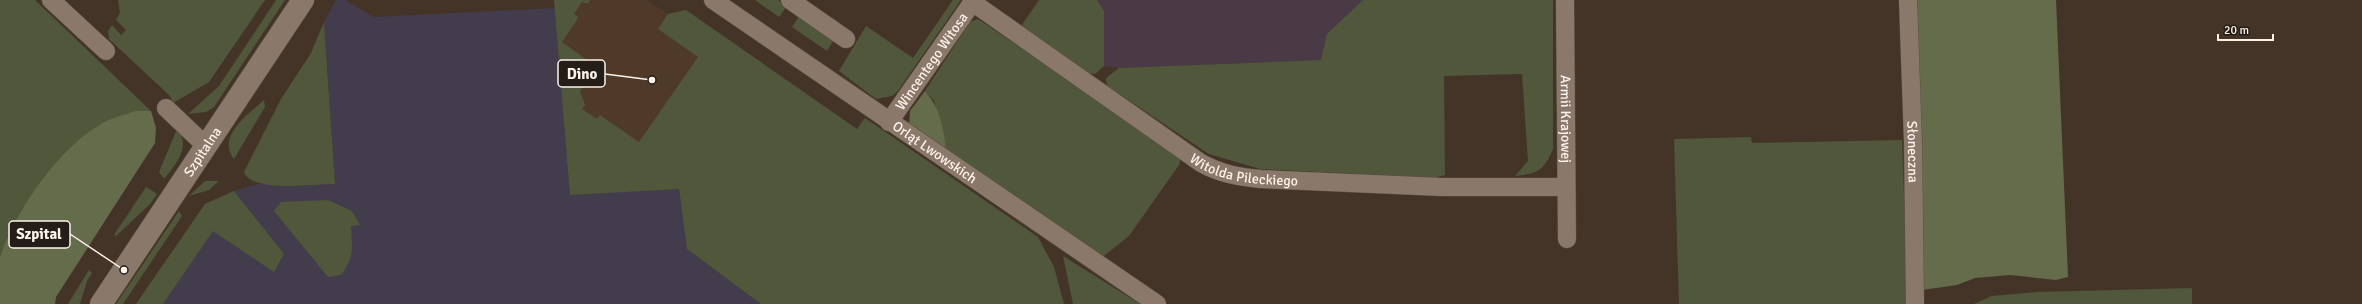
<svg xmlns="http://www.w3.org/2000/svg" width="2362" height="304" font-family="Signika,sans-serif">
<style>
.built{fill:#4f3a29}
.industrial{fill:#4a3a46}
.medical{fill:#433c4d}
.green{fill:#51573a}
.forest{fill:#656c4c}
.lines{fill:none;stroke-linecap:round;stroke-linejoin:round}
.minor-casing{stroke:#5d5045;stroke-width:19}
.tertiary-casing{stroke:#5d5045;stroke-width:23}
.minor{stroke:#8a786b;stroke-width:18}
.tertiary{stroke:#8a786b;stroke-width:22}
.labels{text-anchor:middle;stroke-width:4;stroke-linejoin:round;paint-order:stroke}
.street-label{font-size:14px;fill:#fdf3eb;stroke:#251e18}
.leader{fill:none;stroke:#fdf3eb;stroke-width:1.5}
.callout-dot{fill:#fdf3eb;stroke:#251e18;stroke-width:1.5}
.callout{fill:#251e18;stroke:#fdf3eb;stroke-width:1.5}
.callout-label{font-size:15px;text-anchor:middle;font-weight:bold;fill:#fdf3eb}
</style>
<rect width="100%" height="100%" fill="#443428"/>
<path class="built" d="M 554,0 L 647,0 L 718,48 L 618,191 L 570,195 Z"/>
<path class="industrial" d="M 1097,0 L 1376,0 L 1379,58 L 1119,68 L 1104,66 L 1104,11 Z"/>
<path class="medical" d="M 336,0 L 345,0 L 374,17 L 555,8 L 570,194 L 679,189 L 687,249 L 761,304 L 136,304 L 205,204 L 234,191 L 259,184 L 335,184 L 324,22 Z"/>
<g class="green">
<path d="M 0,0 L 35,0 L 151,111 L 135,111 L 22,209 L 0,259 Z"/>
<path d="M 118,0 L 265,0 L 209,82 L 173,103 L 170,96 L 109,39 L 108,31 L 112,25 L 121,35 L 126,30 L 116,20 L 120,13 Z"/>
<path d="M 276,0 L 285,0 L 214,107 L 206,112 L 188,114 L 219,86 Z"/>
<path d="M 554,0 L 590,0 L 588,4 L 582,2 L 574,14 L 578,17 L 577,20 L 562,42 L 594,65 L 580,91 L 585,105 L 582,109 L 597,119 L 600,115 L 639,142 L 698,57 L 658,29 L 668,14 L 686,10 L 857,129 L 865,118 L 1038,237 L 1054,267 L 1064,304 L 761,304 L 687,249 L 679,189 L 570,195 Z"/>
<path d="M 755,0 L 778,0 L 787,6 L 779,17 Z"/>
<path d="M 953,0 L 961,0 L 897,92 L 892,96 L 876,99 L 839,71 L 866,26 L 913,58 Z"/>
<path d="M 1039,0 L 1097,0 L 1104,11 L 1104,66 L 1095,74 L 1082,72 L 1019,29 Z"/>
<path d="M 1363,0 L 1553,0 L 1553,149 C 1543,172 1538,173 1515,176 L 1528,161 L 1522,74 L 1444,76 L 1445,175 L 1434,178 L 1260,169 L 1209,154 L 1107,86 L 1106,78 L 1119,68 L 1321,60 L 1327,34 Z"/>
<path d="M 800,15 L 835,38 L 827,51 L 792,27 Z"/>
<path d="M 978,19 L 1181,156 L 1179,165 L 1129,236 L 1100,259 L 946,149 L 934,101 L 925,91 L 970,22 Z"/>
<path d="M 324,22 L 335,184 C 316,184 251,193 244,172 L 281,99 L 311,53 Z"/>
<path d="M 264,100 L 265,107 L 234,159 C 216,136 249,114 264,100 Z"/>
<path d="M 177,129 C 192,147 175,165 164,179 L 159,172 Z"/>
<path d="M 1751,137 L 1752,143 L 1902,140 L 1908,304 L 1679,304 L 1674,139 Z"/>
<path d="M 205,181 L 219,181 L 209,190 L 189,196 Z"/>
<path d="M 146,187 L 157,194 L 150,204 L 116,236 L 114,235 Z"/>
<path d="M 234,191 L 284,254 L 274,272 L 213,231 L 163,304 L 136,304 L 205,204 Z"/>
<path d="M 328,200 L 352,211 L 360,225 L 351,226 C 352,248 355,256 341,275 L 328,277 L 274,211 L 281,202 Z"/>
<path d="M 179,211 L 182,216 L 123,304 L 116,304 Z"/>
<path d="M 1063,256 L 1140,304 L 1073,304 Z"/>
<path d="M 89,270 L 92,273 L 87,281 L 80,304 L 68,304 Z"/>
<path d="M 2192,288 L 2192,304 L 1974,304 L 1992,296 L 2038,292 Z"/>
</g>
<g class="forest">
<path d="M 1913,0 L 2056,0 L 2068,277 L 2056,280 L 2010,275 L 1975,278 L 1957,285 L 1922,290 Z"/>
<path d="M 925,91 C 940,108 943,127 946,149 L 909,127 L 910,111 Z"/>
<path d="M 135,111 L 151,111 L 156,128 L 155,143 L 56,297 L 55,304 L 0,304 C 0,290 0,271 0,258 C 14,212 59,148 101,124 C 111,118 124,115 135,111 Z"/>
</g>
<g class="lines">
<g class="minor-casing">
<g id="minor">
<path d="M 51,0 L 106,51"/>
<path id="s1" d="M 713,0 L 1157,304"/>
<path d="M 790,0 L 846,39"/>
<path id="s2" d="M 1565,0 L 1567,239"/>
<path id="s3" d="M 1908,0 L 1913,142 L 1915,304"/>
<path id="s4" d="M 972,2 L 1201,163 C 1221,174 1239,177 1261,179 L 1442,187 L 1566,187"/>
<path d="M 166,108 L 206,146"/>
<path id="s5" d="M 889,122 L 974,0"/>
</g>
</g>
<g class="tertiary-casing">
<g id="tertiary">
<path id="s6" d="M 101,304 L 303,0"/>
</g>
</g>
<use href="#minor" class="minor"/>
<use href="#tertiary" class="tertiary"/>
</g>
<g class="labels">
<g class="street-label">
<text dy="5" stroke="none"><textPath href="#s5" startOffset="74">Wincentego Witosa</textPath></text>
<text dy="5" stroke="none"><textPath href="#s2" startOffset="119">Armii Krajowej</textPath></text>
<text dy="5" stroke="none"><textPath href="#s6" startOffset="183">Szpitalna</textPath></text>
<text dy="5" stroke="none"><textPath href="#s3" startOffset="152">Słoneczna</textPath></text>
<text dy="5" stroke="none"><textPath href="#s1" startOffset="269">Orląt Lwowskich</textPath></text>
<text dy="5" stroke="none"><textPath href="#s4" startOffset="324">Witolda Pileckiego</textPath></text>
</g>
</g>
<path class="leader" d="M652 80L605 74M124 270L70 234"/>
<g class="callout-dot">
<circle cx="652" cy="80" r="4"/>
<circle cx="124" cy="270" r="4"/>
</g>
<g class="callout">
<rect x="558" y="60" width="47" height="27" rx="4"/>
<rect x="9" y="221" width="61" height="27" rx="4"/>
</g>
<g class="callout-label">
<text x="582" y="79">Dino</text>
<text x="39" y="239">Szpital</text>
</g>
<path d="M2218 34v6h55v-6" fill="none" stroke="#fdf3eb" stroke-width="2"/>
<text x="2224" y="34" font-size="12" fill="#fdf3eb" stroke="#251e18" stroke-width="3" paint-order="stroke">20 m</text>
</svg>
